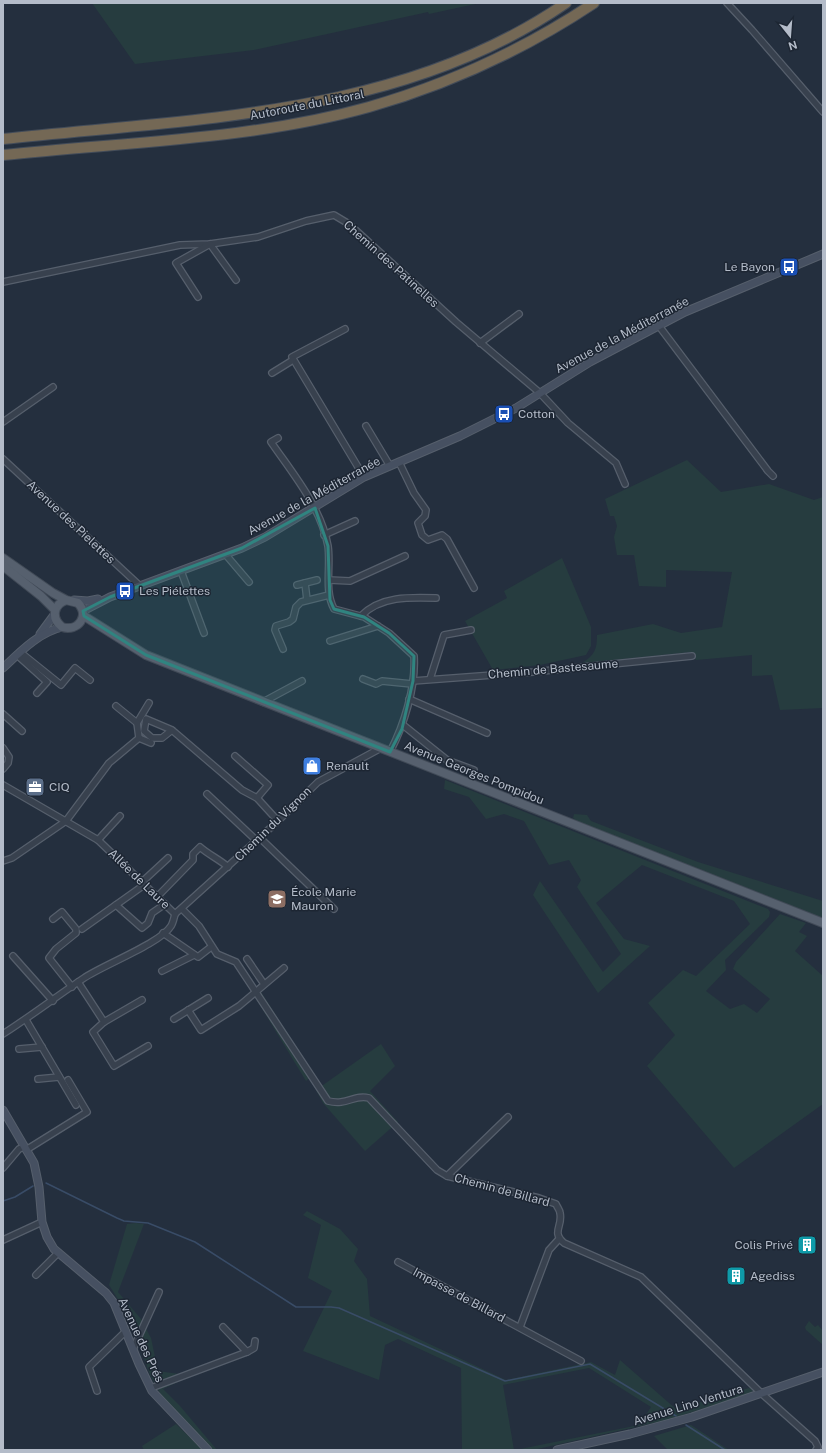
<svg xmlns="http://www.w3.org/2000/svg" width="826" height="1453" font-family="'Public Sans',sans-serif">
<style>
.green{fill:#263c3f}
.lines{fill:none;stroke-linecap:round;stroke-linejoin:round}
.stream{stroke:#394c67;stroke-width:1.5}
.street-casing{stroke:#565f6c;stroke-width:8}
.secondary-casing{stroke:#565f6c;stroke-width:9}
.primary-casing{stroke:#414a57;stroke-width:10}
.highway-casing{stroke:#434c59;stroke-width:12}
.street{stroke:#38414e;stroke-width:5.5}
.secondary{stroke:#465061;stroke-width:7}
.primary{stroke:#56606e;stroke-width:8}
.highway{stroke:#746855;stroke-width:10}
.marked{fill:#308480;fill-opacity:0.2;stroke:#308480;stroke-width:3;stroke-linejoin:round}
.labels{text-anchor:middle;stroke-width:3;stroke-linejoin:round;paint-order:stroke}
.street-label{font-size:12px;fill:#b4bcc9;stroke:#1d2633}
.poi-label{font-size:12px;fill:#b4bcc9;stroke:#1d2633;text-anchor:start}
</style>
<rect width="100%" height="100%" fill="#242f3e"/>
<g class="green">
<path d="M 92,3 L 480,3 L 429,14 L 428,12 L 254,50 L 135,64 Z"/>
<path d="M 687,460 L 721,492 L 769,484 L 814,500 L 823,497 L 823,708 L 780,710 L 772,675 L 752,676 L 752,655 L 696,660 L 691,652 L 582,663 C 595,655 597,649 597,635 L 653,624 L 681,633 L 722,627 L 732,572 L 666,570 L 666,587 L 639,586 L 634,555 L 617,555 L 614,537 L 617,526 L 614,516 L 610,516 L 605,499 Z"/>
<path d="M 562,558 L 591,627 L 591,646 L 586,655 L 540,665 L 493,670 L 465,621 L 507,598 L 504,591 Z"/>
<path d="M 445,780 L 768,909 L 770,912 L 769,917 L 725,960 L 726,970 L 706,991 L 730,1009 L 744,1004 L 757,1013 L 770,999 L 733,969 L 736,962 L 780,914 L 806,923 L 799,932 L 807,936 L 795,951 L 823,976 L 823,1104 L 734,1168 L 647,1066 L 675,1035 L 648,1003 L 683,970 L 696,976 L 750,924 L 734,901 L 642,865 L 596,903 L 624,939 L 650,946 L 598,993 L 533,895 L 540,881 L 603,972 L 621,954 L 577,887 L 581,880 L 569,860 L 549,865 L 524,821 L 504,814 L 486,819 L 469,797 L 444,789 Z"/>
<path d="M 574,814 L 587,815 L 591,821 L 698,862 L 823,901 L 823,918 L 577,821 L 573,818 Z"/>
<path d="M 261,992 L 314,1074 L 306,1081 L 255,997 Z"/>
<path d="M 381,1044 L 395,1066 L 370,1091 L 398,1122 L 365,1151 L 323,1103 L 316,1090 Z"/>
<path d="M 307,1211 L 340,1229 L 358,1249 L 354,1261 L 367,1279 L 370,1316 L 506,1380 L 591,1362 L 615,1375 L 620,1360 L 676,1409 L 749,1388 L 753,1390 L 751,1393 L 671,1419 L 533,1450 L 515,1450 L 639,1425 L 651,1407 L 589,1368 L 503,1385 L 514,1450 L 462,1450 L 461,1368 L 398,1339 L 385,1345 L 379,1380 L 303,1351 L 332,1291 L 308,1278 L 321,1225 L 303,1215 Z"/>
<path d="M 136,1223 L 144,1224 L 118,1292 L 141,1319 L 151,1338 L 158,1371 L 179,1374 L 182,1380 L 163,1389 L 180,1406 L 217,1450 L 213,1450 L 161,1395 L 150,1375 L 129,1317 L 109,1285 L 127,1224 Z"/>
<path d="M 809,1321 L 815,1327 L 818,1325 L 823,1331 L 823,1345 L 806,1330 L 805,1327 Z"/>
<path d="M 176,1424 L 203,1450 L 144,1450 L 142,1446 Z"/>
<path d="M 691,1425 L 729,1450 L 668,1450 L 654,1436 Z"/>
</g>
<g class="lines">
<g class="stream">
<path d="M 46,1183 L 117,1218 L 124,1221 L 148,1223 L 195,1242 L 296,1307 L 331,1307 L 339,1308 L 505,1381 L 590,1364 L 676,1416"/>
<path d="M 3,1201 L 15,1197 L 33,1186"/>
<path d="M 686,1425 L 725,1450"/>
</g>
<g class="street-casing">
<g id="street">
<path d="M 727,3 L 752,30 L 823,112"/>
<path d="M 3,282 L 180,245 L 210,244 L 258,237 L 306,221 L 334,215 L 349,224 L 456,322 L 540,393 L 568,423 L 616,463 L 625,484"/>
<path d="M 198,297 L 176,263 L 210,244 L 236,280"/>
<path d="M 659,326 L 768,471 L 773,476"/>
<path d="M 345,329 L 292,357 L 364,477"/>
<path d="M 480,343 L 519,314"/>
<path d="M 272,373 L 293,360"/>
<path d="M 3,422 L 53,387"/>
<path d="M 366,426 L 390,466"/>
<path d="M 278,438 L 271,442 C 293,474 321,507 328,546 C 331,567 324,590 334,609 L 364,617 L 389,633 L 414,656 C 416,687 404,725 390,752"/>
<path d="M 3,459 L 140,586"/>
<path d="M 399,462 L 414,493 L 426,510 L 425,516 L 418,523 L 422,535 L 428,540 L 442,535 L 447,539 L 474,588"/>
<path d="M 324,535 L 355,521"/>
<path d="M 226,555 L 249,582"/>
<path d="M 181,571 L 204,633"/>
<path d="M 329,580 L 350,581 L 405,556"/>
<path d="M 297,585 L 305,583"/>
<path d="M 307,600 L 305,583 L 317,580"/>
<path d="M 361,616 C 380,596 410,597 436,598"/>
<path d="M 330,641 L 378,626"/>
<path d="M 283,649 L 275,630 L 276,626 L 289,622 L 293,619 L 296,607 L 301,602 L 329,595"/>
<path d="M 20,652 L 61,685 L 75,668 L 90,680"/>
<path d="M 17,655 L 47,682 L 37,693"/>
<path d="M 363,679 L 376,684 L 382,681 L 412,684"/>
<path d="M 430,679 L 444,635 L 471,630"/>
<path d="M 413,681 L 533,672 L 692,656"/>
<path d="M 409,699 L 487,733"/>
<path d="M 263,702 L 302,681"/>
<path d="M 3,714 L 22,731"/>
<path d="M 137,723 L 149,703"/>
<path d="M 403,725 L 447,760 L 474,770"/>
<path d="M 172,730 L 146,719 L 144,731 L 152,738 L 162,738 L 172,730 L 242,790 L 257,798 L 278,821"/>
<path d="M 139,738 L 151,743"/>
<path d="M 3,748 L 9,757 L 8,763 L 3,769"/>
<path d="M 235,756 L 268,785 L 257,798"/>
<path d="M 3,785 L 98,840 L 175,914"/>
<path d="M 207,794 L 257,841"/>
<path d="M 260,838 L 334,909"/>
<path d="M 98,840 L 120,816"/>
<path d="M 3,861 L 12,858 L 66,821 L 109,763 L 139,738 L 137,723 L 116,706"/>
<path d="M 142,882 L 168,858"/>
<path d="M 157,897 L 193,860 L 193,854 L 200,847 C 209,855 219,859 228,867"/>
<path d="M 116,905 L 142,928 L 148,923 L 152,913 L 165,904"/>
<path d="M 182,909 L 199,926 L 217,954 L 236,962 L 328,1101 C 347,1106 354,1094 369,1098 L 437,1170 L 447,1176 L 539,1198 L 556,1204 C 557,1207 560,1210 560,1213 C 563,1226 551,1232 564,1243 L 641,1277 L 761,1393 L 815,1441 L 818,1447 L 816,1450"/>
<path d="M 175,914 L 278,821 L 318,782 L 381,748"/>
<path d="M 53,919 L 62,912 L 76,929 L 76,933 L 56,949 L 49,958 L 72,987"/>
<path d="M 82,929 L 144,885"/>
<path d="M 163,933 L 198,957 L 211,947"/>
<path d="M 13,956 L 53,1001"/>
<path d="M 247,959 L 264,984"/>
<path d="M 162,971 L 194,955"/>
<path d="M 78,982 L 104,1022 L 93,1032 L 114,1066 L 148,1046"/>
<path d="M 188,1010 L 201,1030 L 239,1006 L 284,968"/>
<path d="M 174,1019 L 208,998"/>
<path d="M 26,1020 L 76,1105"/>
<path d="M 104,1022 L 142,1000"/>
<path d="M 3,1034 C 31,1016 57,996 84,978 C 103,965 161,943 171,926 C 173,923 174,918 175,914"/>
<path d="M 19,1049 L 42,1047"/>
<path d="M 38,1079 L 59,1077"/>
<path d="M 26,1150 L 87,1112 L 68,1080"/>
<path d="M 3,1168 L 19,1149 L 24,1147"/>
<path d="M 447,1176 L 508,1117"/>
<path d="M 3,1240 L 42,1222"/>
<path d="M 398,1262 L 581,1361"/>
<path d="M 36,1275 L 58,1253"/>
<path d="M 520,1327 L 549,1250 L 559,1239"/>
<path d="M 133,1349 L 159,1292"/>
<path d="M 247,1352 L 254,1348 L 255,1341"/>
<path d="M 151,1388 L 247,1352 L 223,1327"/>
<path d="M 97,1391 L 89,1367 L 126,1331"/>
</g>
</g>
<g class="secondary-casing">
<g id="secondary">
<path d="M 74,600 L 88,601 L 98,599"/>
<path d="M 83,611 L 110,597 L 242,548 L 265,537 L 364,477 L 460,436 L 516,408 L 590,362 L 685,312 L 823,254"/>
<path d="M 40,634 L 54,615"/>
<path d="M 3,668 C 21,651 38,633 62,627"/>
<path d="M 3,1110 L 34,1163 L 39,1187 L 42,1222 L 47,1237 L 54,1249 L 106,1293 L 114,1303 L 139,1364 L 152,1391 L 208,1450"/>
<path d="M 557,1450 L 630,1434 L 692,1417 L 823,1372"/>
</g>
</g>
<g class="primary-casing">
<g id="primary">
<path d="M 3,558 L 53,593 L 66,600 L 78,603 C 90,616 78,632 62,627 C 51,618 53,605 66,600"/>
<path d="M 3,566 L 41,596 L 55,610"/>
<path d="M 84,616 L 146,655 L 823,923"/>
</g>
</g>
<g class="highway-casing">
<g id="highway">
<path d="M 3,139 C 194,118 401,117 566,3"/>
<path d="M 3,155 C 124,142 251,140 369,107 C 449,84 525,49 594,3"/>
</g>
</g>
<use href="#street" class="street"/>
<use href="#secondary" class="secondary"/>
<use href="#primary" class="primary"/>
<use href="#highway" class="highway"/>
</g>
<path class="marked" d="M 315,508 L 328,546 L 330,600 L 334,609 L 364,617 L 389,633 L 414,656 L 413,681 L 402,729 L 390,752 L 146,655 L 84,616 L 83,611 L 110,597 L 242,548 Z"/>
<defs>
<g id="bus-square" transform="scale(1)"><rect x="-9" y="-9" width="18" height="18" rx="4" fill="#1a4fb4" stroke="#1d2633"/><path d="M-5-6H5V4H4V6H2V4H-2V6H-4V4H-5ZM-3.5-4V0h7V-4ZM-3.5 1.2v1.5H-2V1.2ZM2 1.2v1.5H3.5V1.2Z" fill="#fff"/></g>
<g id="shop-square" transform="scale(1)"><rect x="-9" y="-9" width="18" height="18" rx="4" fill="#3f7fe0" stroke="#1d2633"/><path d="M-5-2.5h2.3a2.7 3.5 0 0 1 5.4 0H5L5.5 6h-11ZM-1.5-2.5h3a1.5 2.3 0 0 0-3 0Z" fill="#fff"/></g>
<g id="office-square" transform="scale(1)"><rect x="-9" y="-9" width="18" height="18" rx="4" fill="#5c6f8a" stroke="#1d2633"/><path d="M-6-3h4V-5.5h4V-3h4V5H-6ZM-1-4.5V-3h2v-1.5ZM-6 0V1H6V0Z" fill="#fff"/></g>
<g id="school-square" transform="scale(1)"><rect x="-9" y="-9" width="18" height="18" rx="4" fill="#8d6e63" stroke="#1d2633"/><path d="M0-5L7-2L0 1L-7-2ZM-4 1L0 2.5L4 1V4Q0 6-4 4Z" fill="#fff"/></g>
<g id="building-square" transform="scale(1)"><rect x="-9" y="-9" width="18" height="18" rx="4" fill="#0f9aa8" stroke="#1d2633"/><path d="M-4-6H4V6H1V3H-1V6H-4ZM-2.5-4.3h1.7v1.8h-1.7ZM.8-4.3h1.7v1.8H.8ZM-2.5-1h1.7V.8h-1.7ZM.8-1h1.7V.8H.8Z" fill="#fff"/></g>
</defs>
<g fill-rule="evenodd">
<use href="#bus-square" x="789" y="267"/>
<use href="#bus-square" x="504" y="414"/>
<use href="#bus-square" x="125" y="591"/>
<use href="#shop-square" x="312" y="766"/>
<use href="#office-square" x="35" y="787"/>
<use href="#school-square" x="277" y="899"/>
<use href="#building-square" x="807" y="1245"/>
<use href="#building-square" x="736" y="1276"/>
</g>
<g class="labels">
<g class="street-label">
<text transform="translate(307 105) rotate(-11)" y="4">Autoroute du Littoral</text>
<text transform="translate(391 264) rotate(42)" y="4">Chemin des Patinelles</text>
<text transform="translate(622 335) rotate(-28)" y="4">Avenue de la Méditerranée</text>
<text transform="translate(314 496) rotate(-29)" y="4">Avenue de la Méditerranée</text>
<text transform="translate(71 522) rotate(43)" y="4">Avenue des Pielettes</text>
<text transform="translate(553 669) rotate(-5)" y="4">Chemin de Bastesaume</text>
<text transform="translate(474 773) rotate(22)" y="4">Avenue Georges Pompidou</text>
<text transform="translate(273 824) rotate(-44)" y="4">Chemin du Vignon</text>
<text transform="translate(139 879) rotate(44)" y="4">Allée de Laure</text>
<text transform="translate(502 1190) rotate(15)" y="4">Chemin de Billard</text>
<text transform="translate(459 1295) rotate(28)" y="4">Impasse de Billard</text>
<text transform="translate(141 1340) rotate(65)" y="4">Avenue des Prés</text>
<text transform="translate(688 1405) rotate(-17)" y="4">Avenue Lino Ventura</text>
</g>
<g class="poi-label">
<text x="775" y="271" text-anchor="end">Le Bayon</text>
<text x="518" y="418">Cotton</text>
<text x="139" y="595">Les Piélettes</text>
<text x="326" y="770">Renault</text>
<text x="49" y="791">CIQ</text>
<text x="291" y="896">École Marie<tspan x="291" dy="14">Mauron</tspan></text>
<text x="793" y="1249" text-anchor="end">Colis Privé</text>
<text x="750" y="1280">Agediss</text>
</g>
</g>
<rect width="826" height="1453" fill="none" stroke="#b4bcc9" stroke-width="8"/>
<g transform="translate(790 36) rotate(163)" stroke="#1d2633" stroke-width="3" paint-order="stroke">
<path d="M0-3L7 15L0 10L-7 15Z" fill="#b4bcc9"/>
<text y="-6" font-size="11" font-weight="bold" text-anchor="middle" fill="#b4bcc9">N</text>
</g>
</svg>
